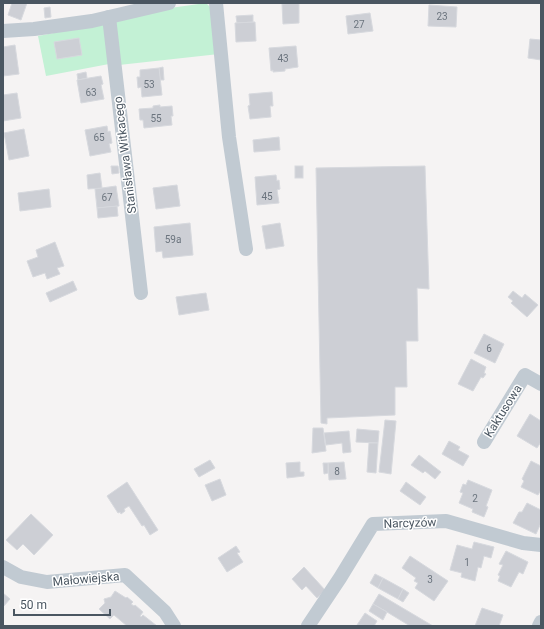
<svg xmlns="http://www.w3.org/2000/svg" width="544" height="629" font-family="Roboto,sans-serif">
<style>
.green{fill:#c3f1d5}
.building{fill:#cdcfd5;stroke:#d7d9de}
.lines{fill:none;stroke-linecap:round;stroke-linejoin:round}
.minor{stroke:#c1cad2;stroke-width:14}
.labels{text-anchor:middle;stroke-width:3;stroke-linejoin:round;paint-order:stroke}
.number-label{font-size:10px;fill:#6b747e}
.street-label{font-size:12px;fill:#4a5661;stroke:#fff}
</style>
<rect width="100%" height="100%" fill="#f5f3f3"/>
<g class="green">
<path d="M 206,3 L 210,7 L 219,54 L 119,65 L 116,22 L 163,9 Z"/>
<path d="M 101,24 L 106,26 L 109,64 L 46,76 L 38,36 Z"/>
</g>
<g class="building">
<path d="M 12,3 L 27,3 L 21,20 L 8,15 Z"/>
<path d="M 292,3 L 299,3 L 299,23 L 283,24 L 282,4 Z"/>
<path d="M 429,5 L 457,7 L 456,27 L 428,26 Z"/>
<path d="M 50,7 L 51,17 L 45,18 L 44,8 Z"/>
<path d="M 370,13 L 373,31 L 348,34 L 346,16 Z"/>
<path d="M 253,15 L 253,22 L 237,23 L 236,16 Z"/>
<path d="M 255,22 L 256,41 L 236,42 L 235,23 Z"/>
<path d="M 79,38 L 82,55 L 57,59 L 54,42 Z"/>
<path d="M 530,39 L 541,40 L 541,60 L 528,58 Z"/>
<path d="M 15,45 L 19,74 L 3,76 L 3,47 Z"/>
<path d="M 296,46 L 298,67 L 285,69 L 285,71 L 273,72 L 273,70 L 271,71 L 269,48 Z"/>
<path d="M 163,67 L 164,80 L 160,80 L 159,68 Z"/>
<path d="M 159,68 L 162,95 L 142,97 L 141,87 L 138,88 L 137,77 L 140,77 L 140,70 Z"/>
<path d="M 86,72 L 87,78 L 78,80 L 77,74 Z"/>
<path d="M 101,76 L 103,84 L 101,85 L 104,99 L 81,103 L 77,80 Z"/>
<path d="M 272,92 L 273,106 L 270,106 L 271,117 L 250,119 L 248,106 L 250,105 L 249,94 Z"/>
<path d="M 17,93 L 21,118 L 3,121 L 3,95 Z"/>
<path d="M 160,105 L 160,107 L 172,106 L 173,116 L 171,116 L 172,125 L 144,128 L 143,120 L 140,120 L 139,109 L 153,108 L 153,106 Z"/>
<path d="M 107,126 L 108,132 L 110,131 L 112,143 L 109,144 L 111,152 L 90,156 L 85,130 Z"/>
<path d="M 24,129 L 29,156 L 9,160 L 4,133 Z"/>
<path d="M 279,137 L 280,150 L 254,152 L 253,140 Z"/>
<path d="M 111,166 L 118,166 L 119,173 L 112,174 Z"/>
<rect x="295" y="166" width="8" height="12"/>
<path d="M 425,166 L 429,289 L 417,288 L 418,341 L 406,341 L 407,387 L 395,387 L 395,415 L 327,418 L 327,424 L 321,423 L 316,168 Z"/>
<path d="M 100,173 L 102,188 L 88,189 L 87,175 Z"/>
<path d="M 276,175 L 277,181 L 279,180 L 280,189 L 277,190 L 279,203 L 257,205 L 255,177 Z"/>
<path d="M 177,185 L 180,206 L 156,209 L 153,188 Z"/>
<path d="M 116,186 L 119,206 L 97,208 L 95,189 Z"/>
<path d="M 49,189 L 51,207 L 20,211 L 18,193 Z"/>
<path d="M 117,206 L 118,216 L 98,218 L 97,208 Z"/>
<path d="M 190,223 L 193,255 L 163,258 L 162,251 L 156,252 L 154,227 Z"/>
<path d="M 280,223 L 284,246 L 266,249 L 262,226 Z"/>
<path d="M 55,242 L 64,266 L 57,268 L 60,274 L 47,279 L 45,273 L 33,277 L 27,261 L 38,257 L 36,250 Z"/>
<path d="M 73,281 L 77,290 L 50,302 L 46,293 Z"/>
<path d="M 513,291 L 522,298 L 525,294 L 538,305 L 527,317 L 511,303 L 513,301 L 508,297 Z"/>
<path d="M 206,293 L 209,310 L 179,315 L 176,297 Z"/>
<path d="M 484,334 L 504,344 L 495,363 L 474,353 Z"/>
<path d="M 471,359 L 486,367 L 484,373 L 486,374 L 483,378 L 481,377 L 473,391 L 458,384 Z"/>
<path d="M 530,414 L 541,421 L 541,442 L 537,448 L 517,436 Z"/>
<path d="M 385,420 L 396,421 L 391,474 L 379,472 Z"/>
<path d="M 313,428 L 323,428 L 326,451 L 312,453 Z"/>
<path d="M 357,429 L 379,431 L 378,443 L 356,442 Z"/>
<path d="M 349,431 L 351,452 L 343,453 L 342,443 L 326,445 L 324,433 Z"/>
<path d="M 449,441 L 460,447 L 458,450 L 469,456 L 463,466 L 442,454 Z"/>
<path d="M 369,443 L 378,443 L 376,473 L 367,472 Z"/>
<path d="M 419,455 L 441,472 L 435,479 L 425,471 L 423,473 L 411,465 Z"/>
<path d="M 210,460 L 215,468 L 199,477 L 194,469 Z"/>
<path d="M 531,461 L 541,466 L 541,490 L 538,495 L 521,487 L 524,481 L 522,479 Z"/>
<path d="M 300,462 L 300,472 L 304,472 L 304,476 L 287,478 L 286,463 Z"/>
<path d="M 344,462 L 346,479 L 329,480 L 328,463 Z"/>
<path d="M 323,463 L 328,463 L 328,473 L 324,474 Z"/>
<path d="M 220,479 L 226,495 L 212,501 L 205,485 Z"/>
<path d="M 468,480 L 492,490 L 486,506 L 488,507 L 484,517 L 472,512 L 473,509 L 459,503 L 463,493 L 460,492 L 463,484 L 466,485 Z"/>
<path d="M 127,482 L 158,530 L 150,535 L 144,525 L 142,526 L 129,506 L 124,509 L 125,511 L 121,514 L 120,512 L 118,513 L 107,496 Z"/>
<path d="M 406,482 L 426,497 L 420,505 L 400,491 Z"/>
<path d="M 527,503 L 541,510 L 541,523 L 536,534 L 513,523 L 519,512 L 522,512 Z"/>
<path d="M 31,514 L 53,535 L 34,555 L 23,544 L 17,550 L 6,540 Z"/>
<path d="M 474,542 L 494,547 L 491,558 L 484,556 L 481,568 L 478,567 L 475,581 L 461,577 L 462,573 L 450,570 L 457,545 L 472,549 Z"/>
<path d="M 236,546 L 240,552 L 237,553 L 243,562 L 227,572 L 218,558 Z"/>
<path d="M 506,551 L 528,562 L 523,574 L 519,572 L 511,587 L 498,581 L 500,576 L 498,575 L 503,565 L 499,564 Z"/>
<path d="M 410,556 L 448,581 L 434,601 L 415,588 L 418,583 L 414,581 L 416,578 L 402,568 Z"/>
<path d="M 304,567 L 325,590 L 317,598 L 306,586 L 302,590 L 292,579 Z"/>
<path d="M 375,574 L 383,578 L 378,588 L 370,583 Z"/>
<path d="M 383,578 L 403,589 L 398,599 L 378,588 Z"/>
<path d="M 403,589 L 409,593 L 403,602 L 398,599 Z"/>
<path d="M 115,591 L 126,598 L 127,597 L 133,602 L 131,604 L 134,606 L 135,605 L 143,612 L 140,616 L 141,617 L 143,615 L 157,626 L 127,626 L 114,615 L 110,619 L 99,609 L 105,603 L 104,599 L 111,597 Z"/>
<path d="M 3,593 L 10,599 L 3,607 Z"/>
<path d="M 379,594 L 433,626 L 410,626 L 387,612 L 373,604 Z"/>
<path d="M 373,604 L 387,612 L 383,620 L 369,611 Z"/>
<path d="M 482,608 L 503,615 L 499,626 L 475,626 Z"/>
<path d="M 365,613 L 377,621 L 374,626 L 357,625 Z"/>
</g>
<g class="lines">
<g class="minor">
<path d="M 216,3 L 229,137 L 246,249"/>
<path d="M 109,17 L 141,293"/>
<path d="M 3,31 L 34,29 L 92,21 L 169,3"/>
<path d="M 484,442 L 525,375 L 541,384"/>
<path d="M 3,567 L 21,577 L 47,582 L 125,575 L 165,612 L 174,626"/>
<path d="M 308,626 L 340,578 L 373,524 L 446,521 L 523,543 L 541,545"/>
<path d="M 539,626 L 541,622"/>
</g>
</g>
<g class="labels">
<g class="number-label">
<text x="442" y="20">23</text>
<text x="359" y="28">27</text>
<text x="283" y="62">43</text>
<text x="149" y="88">53</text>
<text x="91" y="96">63</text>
<text x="156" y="122">55</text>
<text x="99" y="141">65</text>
<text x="267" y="200">45</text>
<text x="107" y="201">67</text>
<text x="173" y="243">59a</text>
<text x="489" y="352">6</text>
<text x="337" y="475">8</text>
<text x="475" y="502">2</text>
<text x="467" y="566">1</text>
<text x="430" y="583">3</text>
</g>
<g class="street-label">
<text transform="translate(125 155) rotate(-97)" y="4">Stanisława Witkacego</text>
<text transform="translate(503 411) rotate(-58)" y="4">Kaktusowa</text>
<text transform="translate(410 523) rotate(-2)" y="4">Narcyzów</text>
<text transform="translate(86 579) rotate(-5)" y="4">Małowiejska</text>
</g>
</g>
<rect width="544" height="629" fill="none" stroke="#4a5661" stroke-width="8"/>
<path d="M14 609v6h96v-6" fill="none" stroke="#4a5661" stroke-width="2"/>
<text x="20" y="609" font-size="12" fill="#4a5661" stroke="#ffffff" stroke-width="3" paint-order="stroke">50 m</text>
</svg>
